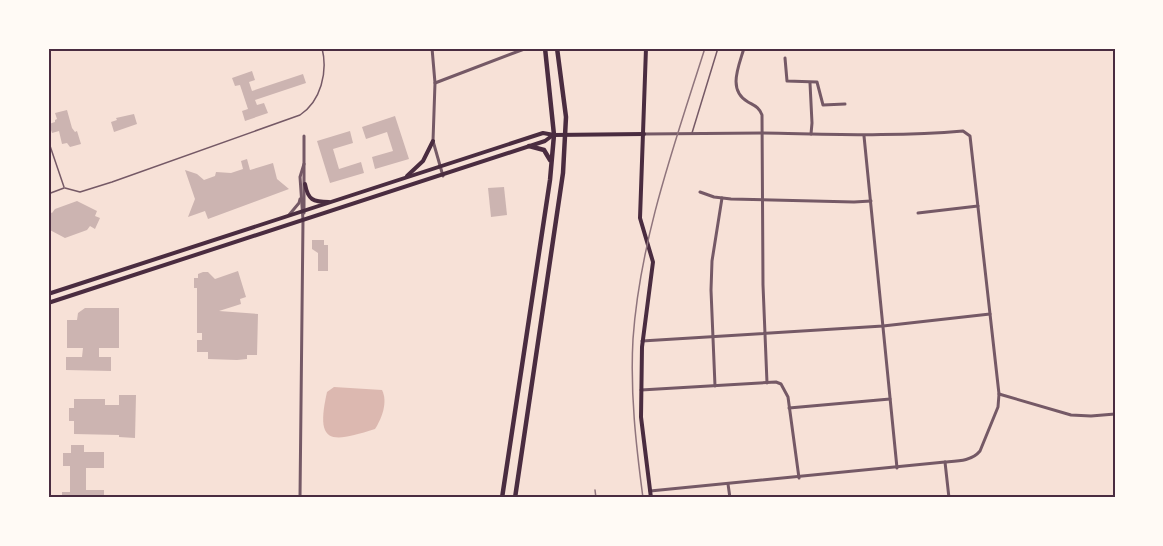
<svg xmlns="http://www.w3.org/2000/svg" width="1163" height="546" font-family="'Titillium Web',sans-serif">
<style>
.water{fill:#dcb8b0}
.building{fill:#ccb4b1}
.lines{fill:none;stroke-linecap:round;stroke-linejoin:round}
.service{stroke:#755966;stroke-width:1.5}
.minor{stroke:#755966;stroke-width:3}
.tertiary{stroke:#755966;stroke-width:3}
.secondary{stroke:#4a2c40;stroke-width:4}
.primary{stroke:#4a2c40;stroke-width:4.5}
.rail{stroke:#8f747c;stroke-width:1.5}
.neatline{fill:none;stroke:#4a2c40;stroke-width:2}
</style>
<rect width="100%" height="100%" fill="#f7e1d7"/>
<path class="water" d="M 334,387 L 382,390 C 388,402 382,418 375,429 C 331,443 315,445 327,392 Z"/>
<g class="building">
<path d="M 252,71 L 255,80 L 249,82 L 252,91 L 303,74 L 306,83 L 255,100 L 257,105 L 264,103 L 268,113 L 245,121 L 242,111 L 248,109 L 240,85 L 235,86 L 232,78 Z"/>
<path d="M 67,110 L 72,128 L 75,132 L 77,131 L 81,144 L 70,147 L 67,143 L 62,144 L 59,131 L 52,133 L 49,124 L 55,122 L 55,120 L 57,119 L 55,113 Z"/>
<path d="M 134,114 L 137,124 L 114,132 L 111,122 L 117,120 L 116,118 Z"/>
<path d="M 395,116 L 409,159 L 375,169 L 372,157 L 393,151 L 387,132 L 366,139 L 362,127 Z"/>
<path d="M 350,131 L 353,143 L 333,149 L 339,169 L 361,162 L 364,173 L 330,183 L 317,141 Z"/>
<path d="M 247,159 L 250,170 L 273,163 L 277,179 L 289,189 L 208,219 L 205,211 L 188,217 L 195,199 L 185,170 L 197,174 L 204,180 L 215,176 L 216,172 L 231,173 L 243,169 L 241,161 Z"/>
<path d="M 504,187 L 507,215 L 491,217 L 488,188 Z"/>
<path d="M 77,201 L 97,211 L 95,216 L 100,218 L 95,229 L 90,226 L 87,230 L 65,238 L 48,229 L 48,211 L 52,213 L 55,209 Z"/>
<path d="M 312,240 L 324,240 L 324,245 L 328,245 L 328,271 L 318,271 L 318,253 L 312,249 Z"/>
<path d="M 238,271 L 246,297 L 240,299 L 241,304 L 219,311 L 258,314 L 257,355 L 247,355 L 247,359 L 237,360 L 208,359 L 208,352 L 197,352 L 197,340 L 202,340 L 202,333 L 197,333 L 197,288 L 194,288 L 194,278 L 198,278 L 198,274 L 203,272 L 208,272 L 215,279 Z"/>
<path d="M 85,308 L 119,308 L 119,348 L 99,348 L 99,357 L 111,357 L 111,371 L 66,370 L 66,357 L 82,357 L 83,348 L 67,348 L 67,320 L 77,320 L 78,313 Z"/>
<path d="M 119,395 L 136,395 L 135,438 L 119,437 L 119,435 L 74,434 L 74,421 L 69,421 L 69,408 L 74,408 L 74,399 L 105,399 L 105,405 L 119,405 Z"/>
<path d="M 71,445 L 84,445 L 84,452 L 104,452 L 104,468 L 86,468 L 86,490 L 104,490 L 104,498 L 62,498 L 62,492 L 70,492 L 70,466 L 63,466 L 63,453 L 71,453 Z"/>
</g>
<g class="lines">
<g class="service">
<path d="M 692,133 L 718,48"/>
<path d="M 48,140 L 64,187"/>
<path d="M 65,188 L 80,192 L 112,182 L 300,115 C 321,101 328,72 322,48"/>
<path d="M 48,194 L 64,188"/>
</g>
<g class="minor">
<path d="M 432,48 L 435,83 L 433,141 L 443,176"/>
<path d="M 744,48 C 739,66 727,90 748,102 C 755,106 759,107 762,115 L 763,285 L 767,383"/>
<path d="M 785,58 L 787,81 L 817,82 L 823,105 L 845,104"/>
<path d="M 435,83 L 527,48"/>
<path d="M 810,83 L 812,123 L 811,134"/>
<path d="M 864,136 L 897,468"/>
<path d="M 700,192 L 714,197 L 731,199 L 854,202 L 871,201"/>
<path d="M 304,213 L 304,136"/>
<path d="M 918,213 L 978,206"/>
<path d="M 289,215 L 299,203 L 300,199"/>
<path d="M 642,341 L 883,326 L 990,314"/>
<path d="M 715,386 L 711,290 L 712,261 L 722,198"/>
<path d="M 641,390 L 776,382 L 781,384 L 788,397 L 799,478"/>
<path d="M 789,408 L 890,399"/>
<path d="M 728,484 L 730,498"/>
<path d="M 650,491 L 945,462"/>
<path d="M 300,498 L 303,220 L 300,177 L 304,164"/>
</g>
<g class="tertiary">
<path d="M 644,134 C 683,134 723,133 763,133 C 830,134 896,137 963,131 L 970,136 L 999,394 L 998,407 L 980,451 C 972,461 958,461 945,462 L 949,498"/>
<path d="M 999,394 L 1071,415 L 1091,416 L 1115,414"/>
</g>
<g class="secondary">
<path d="M 646,48 L 640,218 L 653,262 L 642,347 L 641,417 L 651,498"/>
<path d="M 407,176 L 423,161 L 433,141"/>
<path d="M 305,184 C 308,200 313,202 329,202"/>
<path d="M 48,294 L 543,133 L 554,135 L 644,134"/>
<path d="M 48,303 L 545,141 L 553,135"/>
</g>
<g class="primary">
<path d="M 529,146 L 544,150 L 550,160"/>
<path d="M 502,498 L 550,180 L 554,135 L 545,48"/>
<path d="M 515,498 L 563,173 L 566,117 L 557,48"/>
</g>
<g class="rail">
<path d="M 595,490 L 596,498"/>
<path d="M 643,498 C 636,445 630,393 633,339 C 640,239 675,143 705,48"/>
</g>
</g>
<rect width="1163" height="546" fill="none" stroke="#fffaf5" stroke-width="99"/>
<rect x="50" y="50" width="1064" height="446" class="neatline"/>
</svg>
